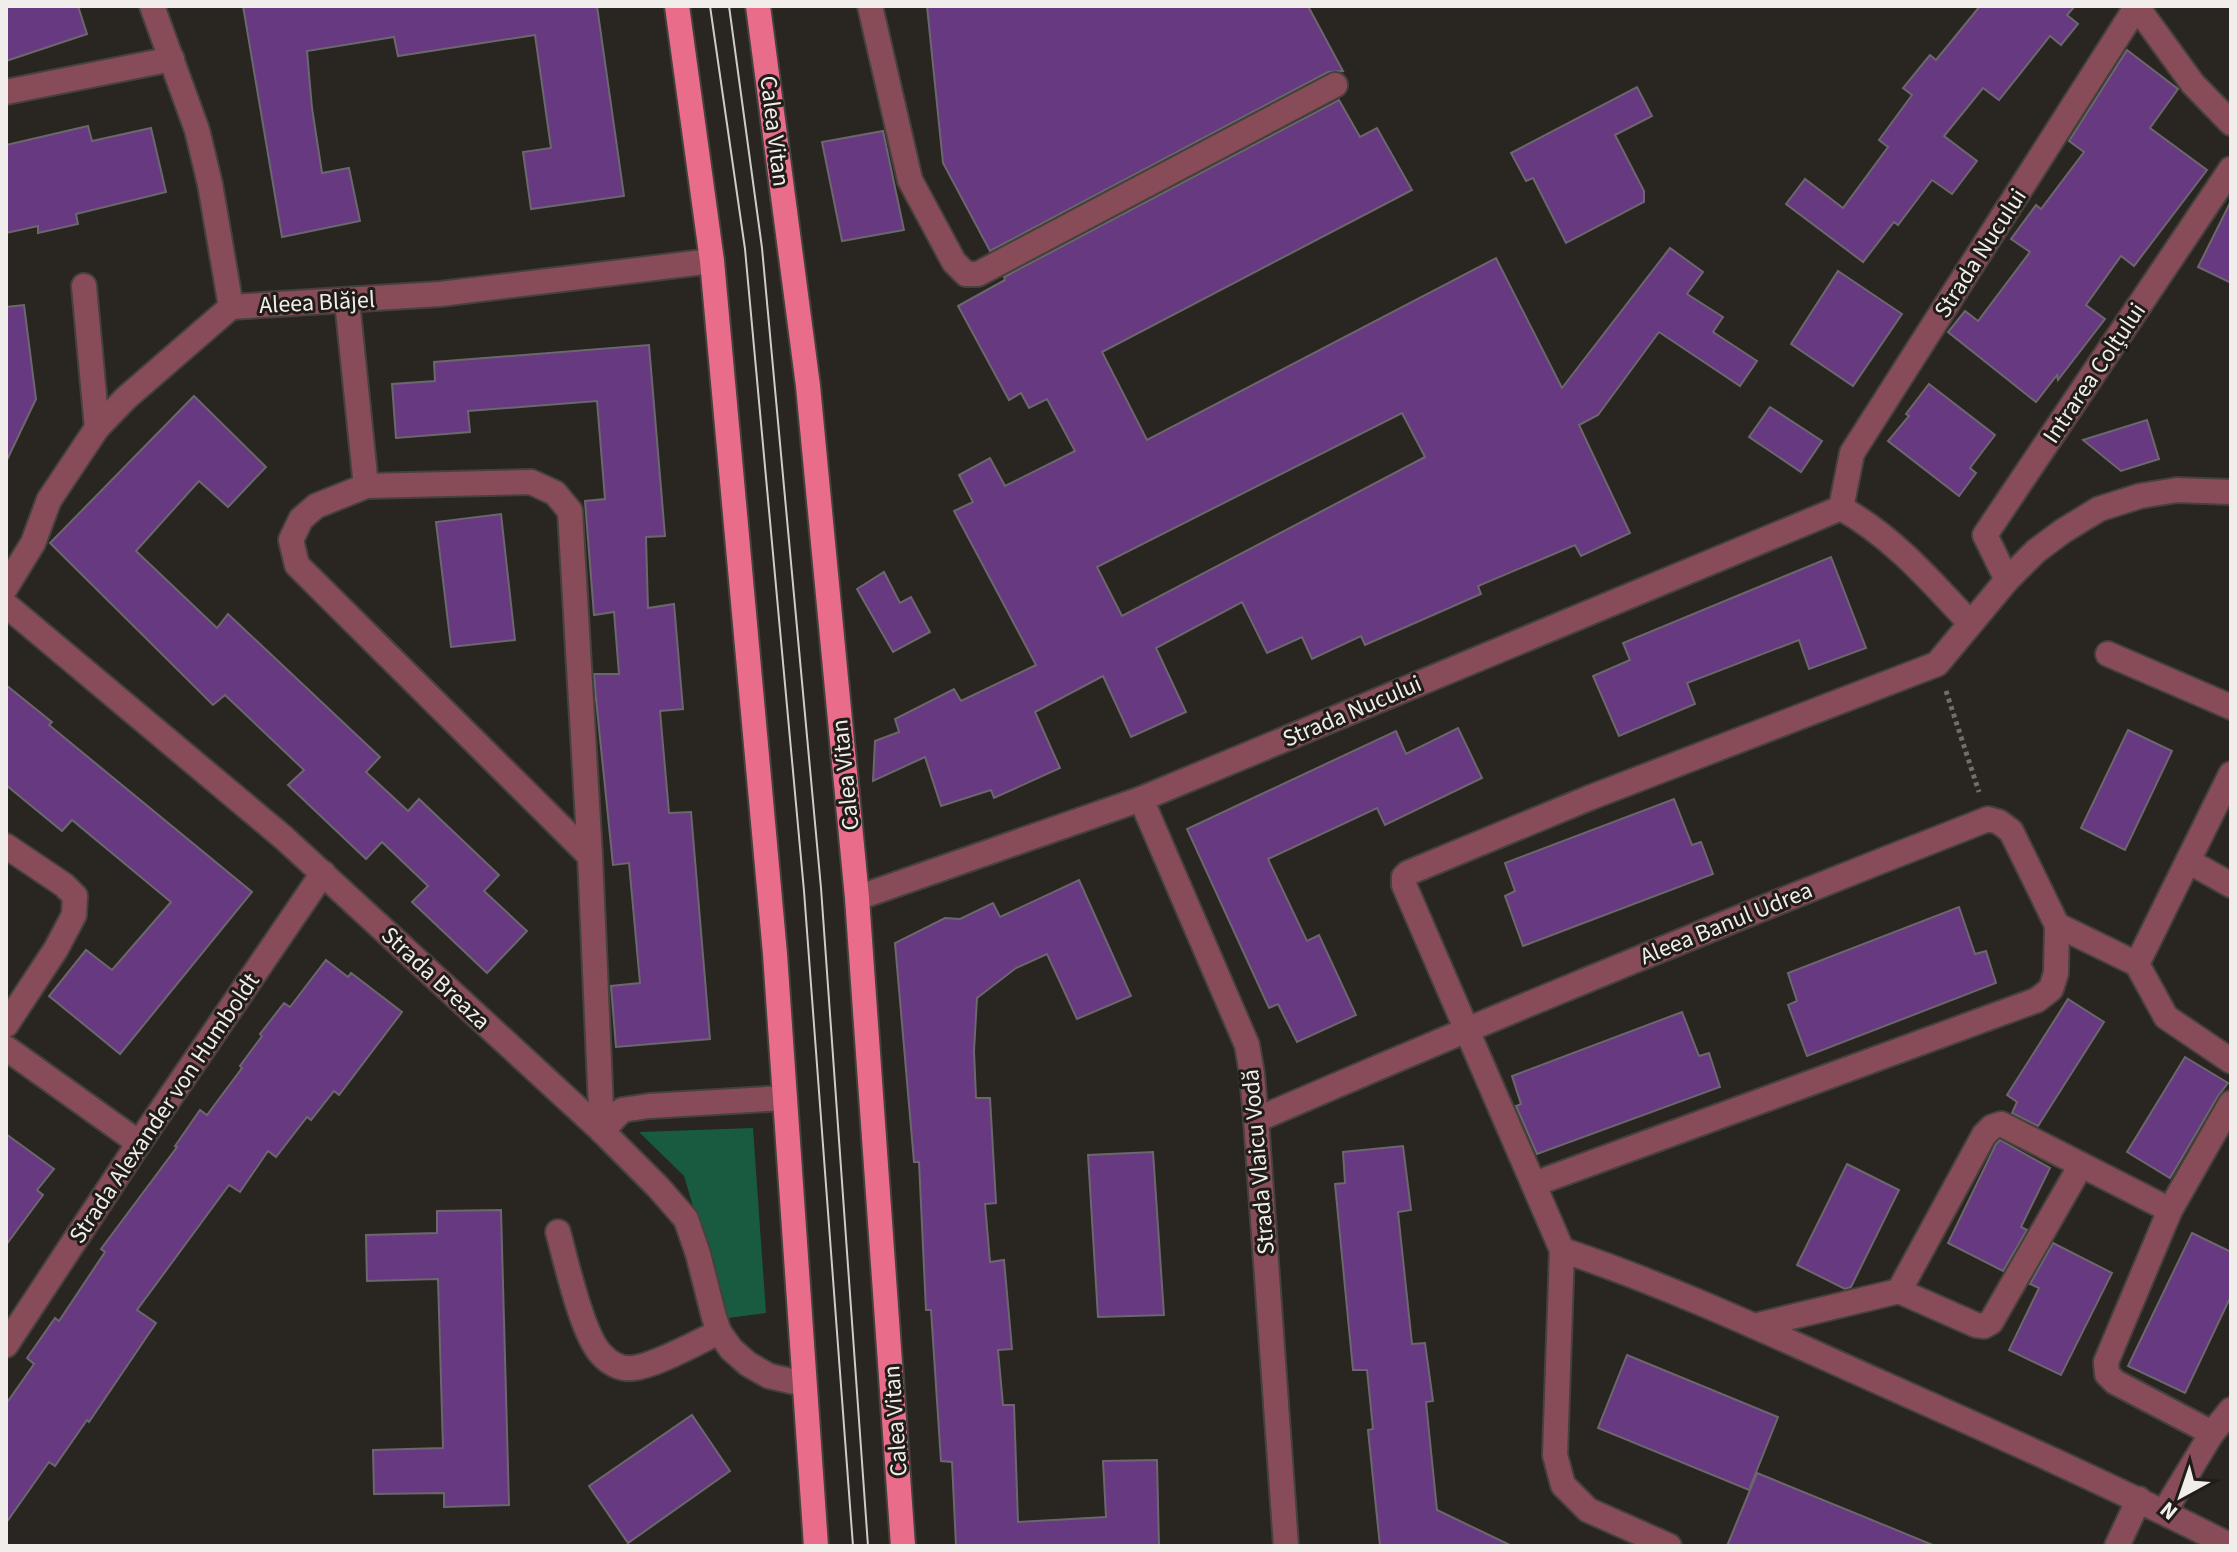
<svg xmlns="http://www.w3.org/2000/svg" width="2237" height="1552" font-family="'Source Sans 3',sans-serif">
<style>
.green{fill:#185b40}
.building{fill:#673981;stroke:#6b676d;stroke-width:2;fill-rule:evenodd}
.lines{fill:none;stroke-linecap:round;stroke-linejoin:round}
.minor-casing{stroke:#45413d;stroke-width:28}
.major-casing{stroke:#45413d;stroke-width:28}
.path{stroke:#716d6a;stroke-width:5;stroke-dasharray:4 4;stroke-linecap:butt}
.minor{stroke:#884c59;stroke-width:24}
.major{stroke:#e96d8b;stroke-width:24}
.tram{stroke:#cecbc9;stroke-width:2}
.labels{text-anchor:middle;stroke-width:6;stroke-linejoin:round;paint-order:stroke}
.street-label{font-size:24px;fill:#f0edeb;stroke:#201c18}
</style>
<rect width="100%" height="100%" fill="#292521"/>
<path class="green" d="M 753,1128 L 766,1313 L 721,1319 L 719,1294 L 684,1176 L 639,1132 Z"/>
<g class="building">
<path d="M 6,6 L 78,6 L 87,34 L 6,61 Z"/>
<path d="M 243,6 L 597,6 L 624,196 L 531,209 L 523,152 L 551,148 L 535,35 L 398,56 L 394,37 L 307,51 L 312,108 L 322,173 L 349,168 L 360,221 L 282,237 Z"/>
<path d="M 927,6 L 1308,6 L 1343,71 L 1328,72 L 990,251 L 943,163 Z"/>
<path d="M 1980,6 L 2075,6 L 2067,15 L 2078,24 L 2061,45 L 2050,36 L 1999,100 L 1983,88 L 1944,136 L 1977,161 L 1952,194 L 1932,180 L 1898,225 L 1894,222 L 1863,262 L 1786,204 L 1805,179 L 1843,208 L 1888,147 L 1879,140 L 1912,95 L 1903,88 L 1930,55 L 1936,60 Z"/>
<path d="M 2127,50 L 2178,89 L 2150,128 L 2207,170 L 2134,266 L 2121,256 L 2086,305 L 2105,319 L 2058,380 L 2057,375 L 2036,402 L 1948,332 L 1965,311 L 1978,321 L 2030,252 L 2011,239 L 2036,205 L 2041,209 L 2084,152 L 2069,141 Z"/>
<path d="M 1637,87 L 1652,116 L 1615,135 L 1644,191 L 1644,202 L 1566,243 L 1533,178 L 1526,181 L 1511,153 Z"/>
<path d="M 1339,100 L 1360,137 L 1377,128 L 1412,190 L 1102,352 L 1147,440 L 1496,258 L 1562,388 L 1670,248 L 1703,272 L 1687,294 L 1723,317 L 1713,332 L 1757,361 L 1740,386 L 1659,332 L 1598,415 L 1579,425 L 1630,533 L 1581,556 L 1575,545 L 1478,586 L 1481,594 L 1392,633 L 1365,645 L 1361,636 L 1312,659 L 1302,637 L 1267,653 L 1242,602 L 1156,648 L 1186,712 L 1131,737 L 1103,676 L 1035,712 L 1060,768 L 994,798 L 991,790 L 941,806 L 925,757 L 873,781 L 875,741 L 899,732 L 895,719 L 954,689 L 961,701 L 1036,665 L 954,511 L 973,502 L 959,475 L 990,458 L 1005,486 L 1075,451 L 1047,399 L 1029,408 L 1021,393 L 1009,400 L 958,306 L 1005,280 L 1004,277 ZM 1402,413 L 1425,457 L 1122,616 L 1097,567 Z"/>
<path d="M 88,126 L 92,141 L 151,128 L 166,192 L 76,214 L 78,224 L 38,233 L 38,226 L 6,233 L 6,145 Z"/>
<path d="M 883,131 L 904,230 L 842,241 L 822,142 Z"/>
<path d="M 2231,201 L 2231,283 L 2198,267 Z"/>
<path d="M 1838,271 L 1902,314 L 1853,386 L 1791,344 Z"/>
<path d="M 24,305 L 36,399 L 6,462 L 6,307 Z"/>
<path d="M 649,345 L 665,536 L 646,537 L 648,608 L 674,604 L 683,709 L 660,711 L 669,813 L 691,812 L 710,1039 L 616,1047 L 611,986 L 640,983 L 629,863 L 613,865 L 596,699 L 594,674 L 619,674 L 614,612 L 594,615 L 585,501 L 605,499 L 597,401 L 468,411 L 470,432 L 396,438 L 392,384 L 435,381 L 434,362 Z"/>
<path d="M 1929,384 L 1995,435 L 1970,468 L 1976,473 L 1959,496 L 1888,441 L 1909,416 L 1906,414 Z"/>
<path d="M 194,396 L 266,467 L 228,507 L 199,481 L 136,551 L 217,628 L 228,614 L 380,757 L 366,772 L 408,811 L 419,799 L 499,875 L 484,891 L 527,931 L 487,973 L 412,902 L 428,886 L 382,842 L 366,859 L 288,785 L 304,770 L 225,695 L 213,705 L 50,543 Z"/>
<path d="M 1770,407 L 1822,441 L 1801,472 L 1749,437 Z"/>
<path d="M 2147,420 L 2159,459 L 2121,471 L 2083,440 Z"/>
<path d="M 501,514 L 515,640 L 451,647 L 436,522 Z"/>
<path d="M 1831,557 L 1866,648 L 1809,669 L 1799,640 L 1687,683 L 1695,704 L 1619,736 L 1593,676 L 1630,660 L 1623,643 Z"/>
<path d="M 884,572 L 900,603 L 911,597 L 930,632 L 893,652 L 857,589 Z"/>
<path d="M 6,685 L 52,722 L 49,725 L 252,892 L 120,1054 L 49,996 L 86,950 L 112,970 L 171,902 L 72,820 L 62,831 L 6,785 Z"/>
<path d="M 1458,728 L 1482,778 L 1385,825 L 1377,808 L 1268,859 L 1307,941 L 1319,935 L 1356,1015 L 1297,1042 L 1278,1004 L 1269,1008 L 1187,829 L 1396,731 L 1406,754 Z"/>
<path d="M 2128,730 L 2172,751 L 2125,850 L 2081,828 Z"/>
<path d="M 1674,799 L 1692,845 L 1701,842 L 1713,874 L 1523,946 L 1505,896 L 1515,891 L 1505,863 Z"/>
<path d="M 1079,880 L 1131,996 L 1077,1019 L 1047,954 L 1016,968 L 977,998 L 974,1051 L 976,1098 L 990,1098 L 996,1203 L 985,1204 L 990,1262 L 1004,1260 L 1012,1349 L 998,1350 L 1003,1405 L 1014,1405 L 1018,1522 L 1106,1517 L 1103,1461 L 1157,1460 L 1159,1546 L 956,1546 L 952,1462 L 941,1461 L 931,1310 L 926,1310 L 919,1162 L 914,1162 L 895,943 L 945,918 L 960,919 L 993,903 L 1000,917 Z"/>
<path d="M 1959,907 L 1975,954 L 1986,951 L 1996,983 L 1807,1056 L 1788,1005 L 1797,1001 L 1788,973 Z"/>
<path d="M 326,960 L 348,977 L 351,973 L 402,1012 L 339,1095 L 334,1091 L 311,1120 L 307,1117 L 276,1157 L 268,1151 L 240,1192 L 229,1185 L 137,1310 L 156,1323 L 89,1422 L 87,1420 L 55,1466 L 49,1462 L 6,1523 L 6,1404 L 34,1364 L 27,1358 L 55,1318 L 59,1321 L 105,1252 L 101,1249 L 177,1147 L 175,1146 L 200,1110 L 207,1115 L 242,1068 L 240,1066 L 262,1036 L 260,1034 L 284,1003 L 290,1007 Z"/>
<path d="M 2068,999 L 2104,1022 L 2038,1126 L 2012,1113 L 2017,1102 L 2007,1095 Z"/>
<path d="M 1682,1012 L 1699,1056 L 1709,1053 L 1720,1087 L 1537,1154 L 1516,1106 L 1521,1104 L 1512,1076 Z"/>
<path d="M 2185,1057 L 2228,1083 L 2218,1096 L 2170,1178 L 2127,1152 Z"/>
<path d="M 6,1134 L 54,1169 L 37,1190 L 43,1195 L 6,1245 Z"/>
<path d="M 2000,1140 L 2050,1168 L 2021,1227 L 2027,1230 L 2003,1271 L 1948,1243 L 1996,1144 Z"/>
<path d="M 1403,1146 L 1411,1210 L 1398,1212 L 1412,1344 L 1425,1343 L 1433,1401 L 1426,1402 L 1437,1510 L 1512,1546 L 1380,1546 L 1368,1430 L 1373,1429 L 1367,1370 L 1353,1370 L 1335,1184 L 1345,1183 L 1343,1152 Z"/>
<path d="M 1153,1152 L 1164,1315 L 1098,1317 L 1088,1155 Z"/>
<path d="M 1847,1164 L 1899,1190 L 1851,1287 L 1845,1289 L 1797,1265 Z"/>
<path d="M 501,1210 L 509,1505 L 444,1507 L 444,1493 L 374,1494 L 373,1450 L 443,1448 L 438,1279 L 367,1281 L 366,1235 L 437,1233 L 437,1211 Z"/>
<path d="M 2192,1233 L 2231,1252 L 2231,1296 L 2185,1393 L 2128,1366 Z"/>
<path d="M 2053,1243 L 2112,1273 L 2061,1375 L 2009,1350 L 2039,1288 L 2030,1284 Z"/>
<path d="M 1627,1355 L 1778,1417 L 1749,1490 L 1598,1428 Z"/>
<path d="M 692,1415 L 730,1471 L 628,1543 L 589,1486 Z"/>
<path d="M 1757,1473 L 1933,1545 L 1932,1546 L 1727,1546 Z"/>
</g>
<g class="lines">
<g class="minor-casing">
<g id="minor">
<path d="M 152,6 L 197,130 L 210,184 L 231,307"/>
<path d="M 870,6 L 910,180 L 954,262 L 966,274 L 978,274 L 1335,85"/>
<path d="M 2137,7 L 2193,84 L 2231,123"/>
<path d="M 6,92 L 172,59"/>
<path d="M 84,286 L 97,428"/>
<path d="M 347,301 L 366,486"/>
<path d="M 231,307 L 440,294 L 712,261"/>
<path d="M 1841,508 L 1852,453 L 2137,6"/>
<path d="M 1841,508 C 1893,537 1930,580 1970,623"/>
<path d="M 2007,580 L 1985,535 L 2231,169"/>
<path d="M 6,587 L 33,543 L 49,500 L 97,428 L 126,398 L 231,307"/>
<path d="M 6,605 L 284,838 L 602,1131 L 658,1187 L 686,1219 L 698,1254 L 714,1317 L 719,1332 L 731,1349 L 748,1364 L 769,1376 L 804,1384"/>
<path d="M 2108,654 L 2231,707"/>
<path d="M 1141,799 L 1247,1045 L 1252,1074 L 1256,1120 L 1286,1546"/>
<path d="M 6,846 L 64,885 L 75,896 L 74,915 L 56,949 L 6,1025"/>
<path d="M 590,856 L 297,565 L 291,540 L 301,519 L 316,506 L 366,486 L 531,482 L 555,493 L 570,511 L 590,856 L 602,1131"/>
<path d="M 2188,861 L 2231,885"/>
<path d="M 857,898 L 1141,799 L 1841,508"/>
<path d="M 2057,925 L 2137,964 L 2166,1017 L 2231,1061"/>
<path d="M 2137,964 L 2231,774"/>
<path d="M 6,1048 L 139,1143"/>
<path d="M 1256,1120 C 1498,1015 1742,915 1988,819 L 1999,822 L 2011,831 L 2057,925 L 2056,973 L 2051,989 L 2037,1000 L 1534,1184"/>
<path d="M 602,1131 L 622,1110 L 649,1106 L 785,1098"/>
<path d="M 558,1232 C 566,1261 582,1334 601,1354 C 609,1363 621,1370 633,1368 C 655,1366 698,1342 719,1332"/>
<path d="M 1562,1250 C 1670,1286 1774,1335 1877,1381 C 1996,1434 2115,1487 2231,1546"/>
<path d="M 1899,1291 L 1984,1135 L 1992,1127 L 2001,1124 L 2170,1210"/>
<path d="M 1754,1326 L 1899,1291 L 1976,1325 L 1984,1326 L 1991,1322 L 2081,1165"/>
<path d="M 6,1345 L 139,1143 L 323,873"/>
<path d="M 2212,1433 L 2115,1382 L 2107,1374 L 2106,1362 L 2170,1210 L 2231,1103"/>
<path d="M 2164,1512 L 2212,1433 L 2231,1410"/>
<path d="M 1669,1546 L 1588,1510 L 1563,1485 L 1555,1455 L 1562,1250 L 1404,885 L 1404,877 L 1408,873 L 1589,798 L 1937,664 L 2007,580 L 2036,551 L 2063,531 L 2099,509 L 2140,496 L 2177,490 L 2231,492"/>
<path d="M 2117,1546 L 2139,1499"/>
</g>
</g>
<g class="major-casing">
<g id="major">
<path d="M 677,6 L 712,261 L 775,954 L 816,1546"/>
<path d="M 758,6 L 808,386 L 857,898 L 903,1546"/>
</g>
</g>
<path class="path" d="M 1946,691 L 1979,792"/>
<use href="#minor" class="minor"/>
<use href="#major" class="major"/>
<g class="tram">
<path d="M 710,6 L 745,249 L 804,891 L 853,1546"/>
<path d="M 729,6 L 762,248 L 821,888 L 868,1546"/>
</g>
</g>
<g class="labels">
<g class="street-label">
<text transform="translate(775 131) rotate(83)" y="8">Calea Vitan</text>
<text transform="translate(1980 253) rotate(-57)" y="8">Strada Nucului</text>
<text transform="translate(317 302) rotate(-3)" y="8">Aleea Blăjel</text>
<text transform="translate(2094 373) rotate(-56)" y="8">Intrarea Colțului</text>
<text transform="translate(1352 711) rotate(-23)" y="8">Strada Nucului</text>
<text transform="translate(845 775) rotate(-96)" y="8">Calea Vitan</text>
<text transform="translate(1726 923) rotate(-22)" y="8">Aleea Banul Udrea</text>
<text transform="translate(436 978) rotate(43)" y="8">Strada Breaza</text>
<text transform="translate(164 1108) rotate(-56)" y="8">Strada Alexander von Humboldt</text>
<text transform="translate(1258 1162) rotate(-95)" y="8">Strada Vlaicu Vodă</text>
<text transform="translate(895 1421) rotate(-94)" y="8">Calea Vitan</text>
</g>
</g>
<rect width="2237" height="1552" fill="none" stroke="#f0edeb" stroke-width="16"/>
<g transform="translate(2181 1496) rotate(220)" stroke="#201c18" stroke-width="6" paint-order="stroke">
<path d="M0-6L14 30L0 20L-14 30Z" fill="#f0edeb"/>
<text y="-12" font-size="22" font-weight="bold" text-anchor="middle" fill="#f0edeb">N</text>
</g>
</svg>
